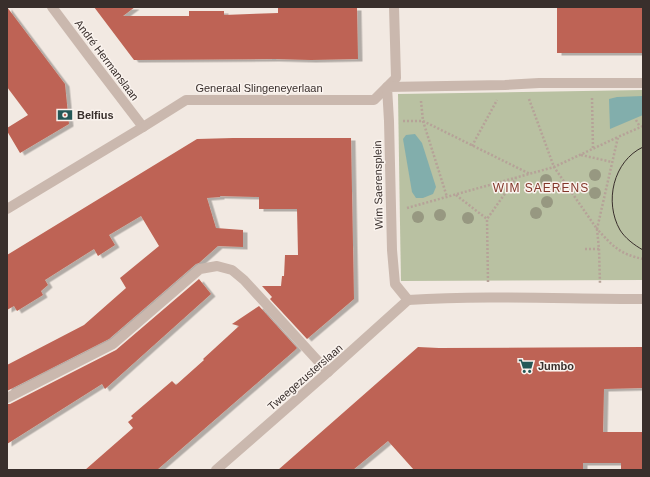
<svg xmlns="http://www.w3.org/2000/svg" width="650" height="477" font-family="Arial,sans-serif">
<style>
.green{fill:#b9c1a2}
.water{fill:#82aeac}
.building{fill:#be6454;filter:url(#shadow)}
.lines{fill:none;stroke-linecap:round;stroke-linejoin:round}
.path{stroke:#b6a298;stroke-width:2.5;stroke-dasharray:2 2;stroke-linecap:butt}
.minor{stroke:#cab8ae;stroke-width:10}
.tram{stroke:#392f2c;stroke-width:1}
.tree{fill:#979881}
.labels{text-anchor:middle;stroke-width:3;stroke-linejoin:round;paint-order:stroke}
.street-label{font-size:11px;fill:#392f2c;stroke:#faf3ee}
.poi-label{font-size:11px;font-weight:bold;fill:#392f2c;stroke:#faf3ee;text-anchor:start}
.neighbourhood-label{font-size:12px;letter-spacing:1px;fill:#83372a;stroke:#faf3ee}
</style>
<defs>
<filter id="shadow"><feDropShadow dx="4.5" dy="2.5" stdDeviation="0" flood-color="#0004"/></filter>
</defs>
<rect width="100%" height="100%" fill="#f2e9e2"/>
<path class="green" d="M 643,90 L 643,280 L 401,281 L 400,224 L 398,94 Z"/>
<g class="water">
<path d="M 643,96 L 643,115 L 610,129 L 609,99 L 617,97 Z"/>
<path d="M 415,134 L 422,143 L 436,187 L 433,194 L 423,198 L 416,198 L 412,192 L 403,139 L 406,135 Z"/>
</g>
<g class="building">
<path d="M 7,7 L 65,84 L 69,124 L 20,153 L 7,131 L 7,128 L 28,115 L 7,87 Z"/>
<path d="M 94,7 L 135,7 L 123,16 L 189,16 L 189,11 L 224,11 L 224,15 L 278,13 L 278,7 L 314,8 L 357,8 L 358,59 L 311,60 L 275,59 L 134,60 Z"/>
<rect x="557" y="7" width="86" height="46"/>
<path d="M 233,138 L 351,138 L 354,299 L 307,339 L 270,299 L 272,297 L 262,286 L 281,286 L 282,276 L 284,276 L 285,255 L 298,255 L 297,209 L 259,209 L 259,197 L 220,196 L 220,197 L 207,198 L 216,228 L 243,230 L 243,247 L 218,246 L 199,263 L 196,264 L 109,339 L 7,391 L 7,365 L 84,325 L 126,288 L 120,278 L 159,246 L 141,216 L 109,235 L 115,245 L 98,256 L 94,249 L 45,280 L 48,285 L 41,291 L 43,295 L 17,311 L 14,306 L 7,310 L 7,255 L 197,139 Z"/>
<path d="M 199,279 L 211,294 L 105,389 L 102,384 L 7,444 L 7,404 L 10,404 L 116,350 Z"/>
<path d="M 259,306 L 297,348 L 294,351 L 157,470 L 85,470 L 133,428 L 128,422 L 133,418 L 131,416 L 172,381 L 176,385 L 204,360 L 203,359 L 239,326 L 232,324 Z"/>
<path d="M 418,347 L 439,348 L 643,347 L 643,388 L 604,389 L 603,432 L 643,432 L 643,470 L 621,470 L 621,463 L 583,463 L 583,470 L 414,470 L 388,441 L 353,470 L 278,470 Z"/>
</g>
<g class="lines">
<g class="path">
<path d="M 592,98 L 593,149"/>
<path d="M 529,99 L 554,167 L 618,137"/>
<path d="M 421,101 L 423,121 L 447,197"/>
<path d="M 636,120 L 640,127"/>
<path d="M 403,121 L 423,121 L 530,174"/>
<path d="M 643,126 L 618,137 L 597,229 C 613,246 619,254 643,259"/>
<path d="M 472,146 L 497,100"/>
<path d="M 581,155 L 612,162"/>
<path d="M 456,195 L 487,219"/>
<path d="M 407,208 L 554,167 L 597,229 L 599,249 L 600,284"/>
<path d="M 585,249 L 599,249"/>
<path d="M 488,282 L 487,219 L 516,178"/>
</g>
<g class="minor">
<path d="M 52,7 L 88,55 L 143,127"/>
<path d="M 7,209 L 143,127 L 186,100 L 374,100 L 396,78 L 394,7"/>
<path d="M 408,300 L 395,284 L 392,250 L 389,121 L 387,87 L 505,85 L 539,83 L 643,83"/>
<path d="M 408,300 C 486,295 565,299 643,299"/>
<path d="M 7,398 L 113,344 L 200,269 L 217,266 L 232,270 L 244,280 L 328,372"/>
<path d="M 216,470 L 328,372 L 408,300"/>
</g>
<path class="tram" d="M 643,147 C 613,161 604,202 620,230 C 625,238 634,245 643,250"/>
</g>
<g class="tree">
<circle cx="595" cy="175" r="6"/>
<circle cx="546" cy="180" r="6"/>
<circle cx="595" cy="193" r="6"/>
<circle cx="547" cy="202" r="6"/>
<circle cx="536" cy="213" r="6"/>
<circle cx="440" cy="215" r="6"/>
<circle cx="418" cy="217" r="6"/>
<circle cx="468" cy="218" r="6"/>
</g>
<defs>
<g id="bank-bare" transform="scale(1.2)"><path d="M-6-4H6V4H-6ZM0-2.3a2.3 2.3 0 1 0 0 4.6a2.3 2.3 0 1 0 0-4.6Z" fill="#245857" stroke="#faf3ee" stroke-width="2.5" paint-order="stroke"/></g>
<g id="supermarket-bare" transform="scale(1.2)"><path d="M-6-5.5h2.5l.6 2H6L4.5 2H-2.5L-4.4-4H-6ZM-1.5 3.2a1.3 1.3 0 1 0 .1 0ZM3 3.2a1.3 1.3 0 1 0 .1 0Z" fill="#245857" stroke="#faf3ee" stroke-width="2.5" paint-order="stroke"/></g>
</defs>
<g fill-rule="evenodd">
<use href="#bank-bare" x="65" y="115"/>
<use href="#supermarket-bare" x="526" y="366"/>
</g>
<g class="labels">
<g class="street-label">
<text transform="translate(107 60) rotate(53)" y="4">André Hermanslaan</text>
<text x="259" y="92">Generaal Slingeneyerlaan</text>
<text transform="translate(378 185) rotate(-91)" y="4">Wim Saerensplein</text>
<text transform="translate(305 377) rotate(-41)" y="4">Tweegezusterslaan</text>
</g>
<g class="poi-label">
<text x="77" y="119">Belfius</text>
<text x="538" y="370">Jumbo</text>
</g>
<g class="neighbourhood-label">
<text x="541" y="192">WIM SAERENS</text>
</g>
</g>
<rect width="650" height="477" fill="none" stroke="#392f2c" stroke-width="16"/>
</svg>
